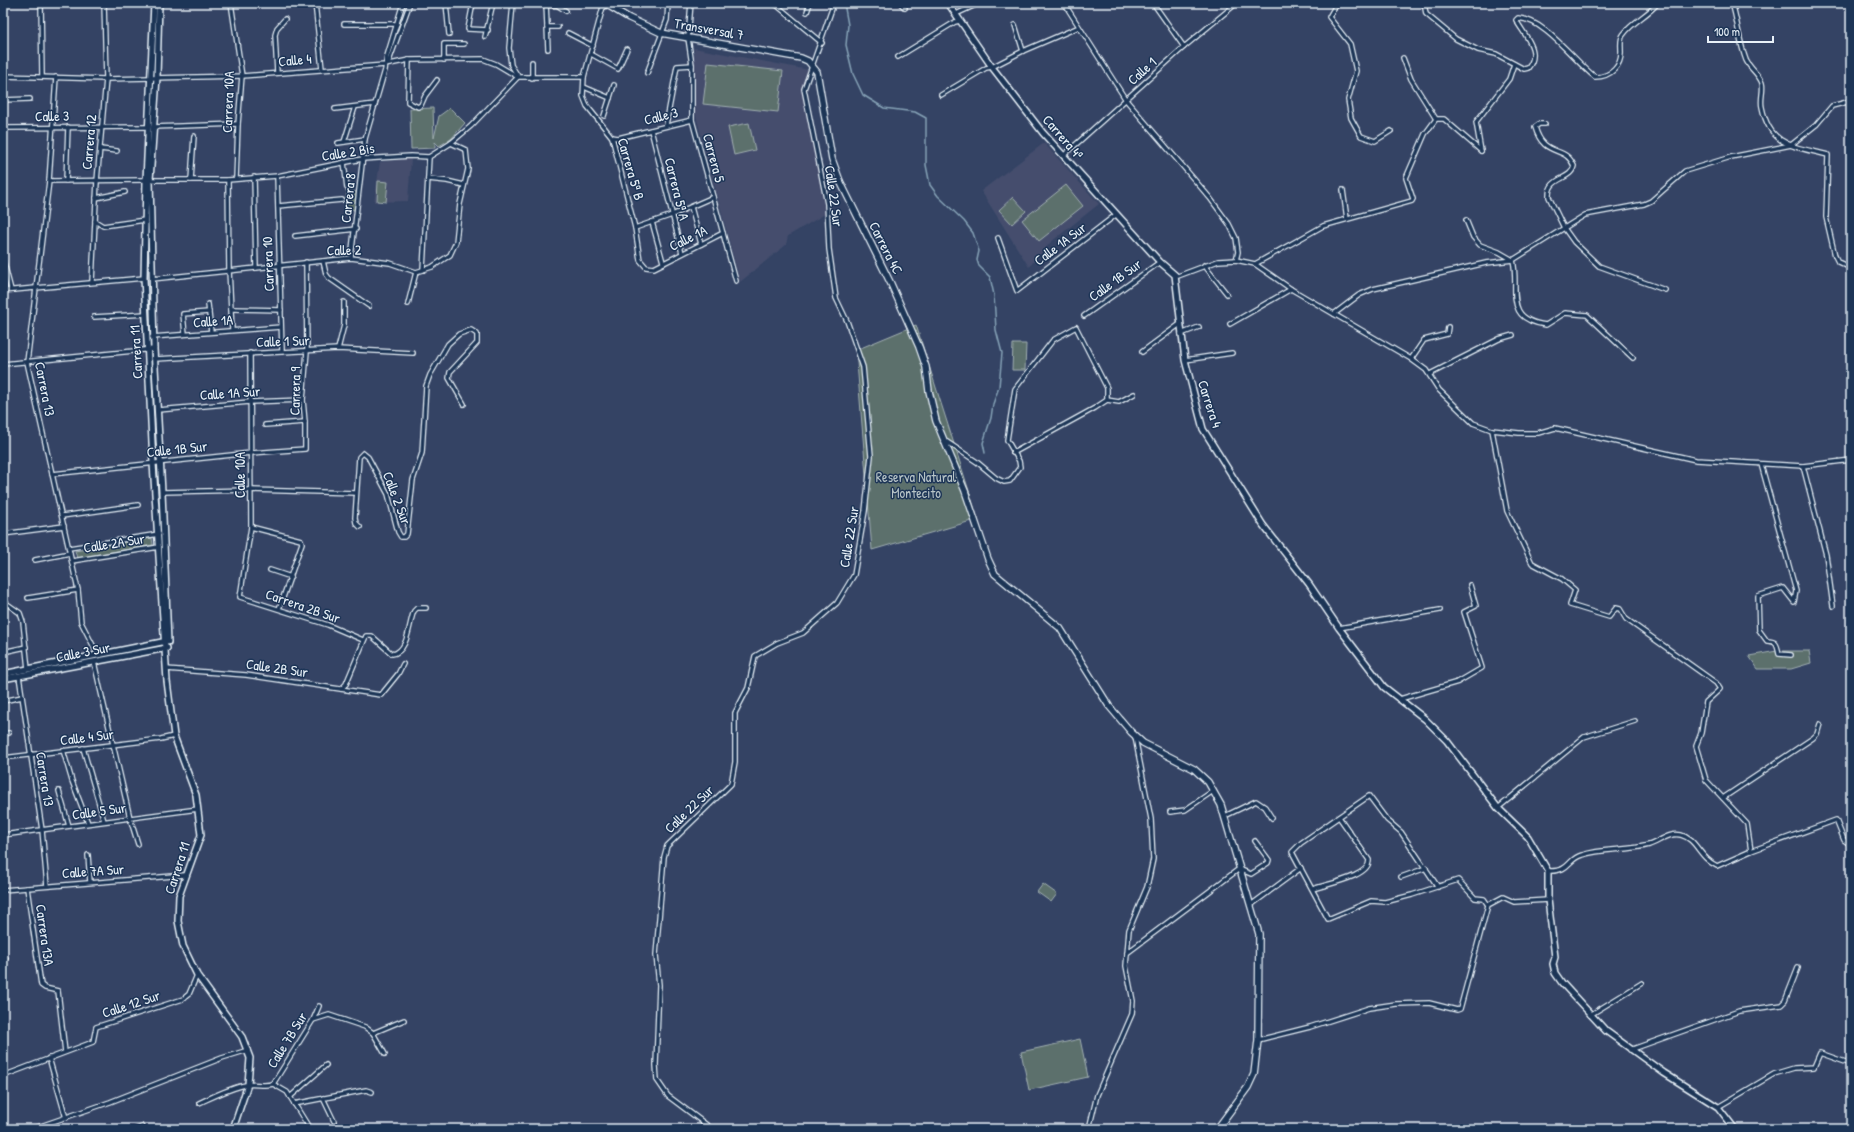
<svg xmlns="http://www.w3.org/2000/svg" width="1854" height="1132" font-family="'Patrick Hand',sans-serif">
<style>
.built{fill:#444d6d}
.green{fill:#5c706c;stroke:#a2b0b2}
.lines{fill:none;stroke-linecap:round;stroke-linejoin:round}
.stream{stroke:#86a3b7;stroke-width:1.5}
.street-casing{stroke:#e8f1f8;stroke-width:6}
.secondary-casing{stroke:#e8f1f8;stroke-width:8}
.primary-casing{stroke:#e8f1f8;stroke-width:8}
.street{stroke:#1d3557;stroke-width:3.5}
.secondary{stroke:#1d3557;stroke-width:5}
.primary{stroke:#1d3557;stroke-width:5.5}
.labels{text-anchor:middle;stroke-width:3;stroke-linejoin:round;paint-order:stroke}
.street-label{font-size:14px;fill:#e8f1f8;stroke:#1d3557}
.park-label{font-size:14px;fill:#b7c4c7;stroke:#1d3557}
</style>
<rect width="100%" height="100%" fill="#344364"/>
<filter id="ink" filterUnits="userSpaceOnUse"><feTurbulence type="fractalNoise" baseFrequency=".025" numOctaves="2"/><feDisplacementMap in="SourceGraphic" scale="8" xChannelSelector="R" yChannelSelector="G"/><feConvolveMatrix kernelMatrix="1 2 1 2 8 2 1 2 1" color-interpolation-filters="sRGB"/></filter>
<g filter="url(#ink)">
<g class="built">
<path d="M 694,48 L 809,70 L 802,88 L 819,166 L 825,214 L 788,236 L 786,245 L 740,282 L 695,112 Z"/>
<path d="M 1044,143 L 1099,204 L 1051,242 L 1029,267 L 981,191 Z"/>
<path d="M 402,159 L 411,159 L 408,201 L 374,202 L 380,162 Z"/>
</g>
<g class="green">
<path d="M 708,63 L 783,71 L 778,112 L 703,104 Z"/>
<path d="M 433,108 L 434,138 L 439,116 L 450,108 L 465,123 L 451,139 L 439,146 L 435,142 L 435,148 L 411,149 L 410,109 Z"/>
<path d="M 749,123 L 755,150 L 734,155 L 728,127 Z"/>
<path d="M 378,181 L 388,182 L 386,202 L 377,201 Z"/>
<path d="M 1066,185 L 1083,206 L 1039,241 L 1022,220 Z"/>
<path d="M 347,191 L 357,192 L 355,210 L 345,209 Z"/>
<path d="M 1013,197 L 1026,211 L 1012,224 L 999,210 Z"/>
<path d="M 916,325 L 978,519 L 872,550 L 856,350 Z"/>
<path d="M 1013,344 L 1026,344 L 1025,370 L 1012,370 Z"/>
<path d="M 152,538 L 153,545 L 77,558 L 75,551 Z"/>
<path d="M 1777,651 L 1809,651 L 1811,663 L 1791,669 L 1758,669 L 1749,656 Z"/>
<path d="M 1043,884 L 1057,894 L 1051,902 L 1037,892 Z"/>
<path d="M 1080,1039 L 1088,1077 L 1029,1090 L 1021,1052 Z"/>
</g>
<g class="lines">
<path class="stream" d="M 844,3 L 848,25 L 846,45 L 853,74 L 863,95 L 884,108 L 915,112 L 926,118 L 926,165 L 930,185 L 938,196 L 964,221 L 973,233 L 979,251 L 977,260 L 979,266 L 990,277 L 994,295 L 996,330 L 1002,353 L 999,387 L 993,404 L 991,418 L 983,443 L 985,453"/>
<g class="street-casing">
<g id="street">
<path d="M 41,3 L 42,76"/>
<path d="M 231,3 L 242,76 L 238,124 L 236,179"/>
<path d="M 315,3 L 322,69"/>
<path d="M 446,3 L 449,34"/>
<path d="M 473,3 L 468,29 L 488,30"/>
<path d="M 513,3 L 509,48 L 511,65 L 518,76"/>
<path d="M 546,3 L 548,49"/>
<path d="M 604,3 L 584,77 L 583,96 L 587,106 L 612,137 L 635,228 L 640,260 L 646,267 L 654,268 L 723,233"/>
<path d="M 691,3 L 688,38 L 692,65 L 692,120 L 736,281"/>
<path d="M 774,3 L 822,43"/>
<path d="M 900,3 L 905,8"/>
<path d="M 1064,3 L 1126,100 L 1210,198 L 1229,224 L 1236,238 L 1238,252 L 1236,260"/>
<path d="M 1153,3 L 1184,47"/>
<path d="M 1337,3 L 1329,17 L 1350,44 L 1356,71 L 1348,100 L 1351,118 L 1361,136 L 1375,141 L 1391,131"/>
<path d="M 1424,3 L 1426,14 L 1456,39 L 1478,50 L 1496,54 L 1524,69 L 1528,68 C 1542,51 1524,35 1516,20 L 1518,18 C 1546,20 1573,60 1595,77 C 1611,77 1622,66 1621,50 C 1621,44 1620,39 1623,35 C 1632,22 1648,15 1658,3"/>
<path d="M 1732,3 C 1738,22 1739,42 1746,60 C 1750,69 1759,74 1762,83 C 1764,90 1760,99 1762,107 C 1770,147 1794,146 1828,155 L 1826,217 L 1835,256 L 1838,262 L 1851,268"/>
<path d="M 546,5 L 557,5 L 566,11"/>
<path d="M 807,12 L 810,3"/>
<path d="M 956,14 L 980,3"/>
<path d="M 344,24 L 397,24"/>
<path d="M 1015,25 L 1023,51"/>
<path d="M 547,27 L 558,27"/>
<path d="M 568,33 L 593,46"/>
<path d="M 485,37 L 493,3"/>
<path d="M 591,54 L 618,69 L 627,49"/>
<path d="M 898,57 L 955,22 L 960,21"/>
<path d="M 1403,58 L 1411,79 L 1436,119"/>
<path d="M 409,60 L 408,102 L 418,107 L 421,105 L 425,96 L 437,80"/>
<path d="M 444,60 L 444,44 L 464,44"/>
<path d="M 388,64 L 410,3"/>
<path d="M 277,73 L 275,35 L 277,28 L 285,19"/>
<path d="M 647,73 L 667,20 L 668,3"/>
<path d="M 3,76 L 106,79 L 242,76 L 385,65 L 409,60 L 483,59 L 496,64 L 518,77 L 584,77"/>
<path d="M 56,77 L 49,181 L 27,362 L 78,590 L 81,622 L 98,655"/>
<path d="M 532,78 L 532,62"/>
<path d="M 584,87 L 610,98"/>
<path d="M 941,95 L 986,68 L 992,67 L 1023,51 L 1079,27"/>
<path d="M 3,100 L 30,99"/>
<path d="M 335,109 L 375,104"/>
<path d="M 604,116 L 614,85"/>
<path d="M 1545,124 L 1539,124 L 1535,127 C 1544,159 1565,144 1574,166 C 1571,181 1548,176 1549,197 L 1564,228 L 1574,242 L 1599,266 L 1665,290"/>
<path d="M 666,125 L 677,66 L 692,65"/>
<path d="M 153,127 L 238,124"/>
<path d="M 3,128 L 149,127"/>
<path d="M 651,130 L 682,253"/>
<path d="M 612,137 L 618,138 L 692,120"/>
<path d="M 344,142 L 355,107"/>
<path d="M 338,143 L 365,139"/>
<path d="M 100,149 L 117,151"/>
<path d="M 1481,151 L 1476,122 L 1509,79 L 1514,64"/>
<path d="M 1063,156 L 1184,47 L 1237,3"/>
<path d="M 344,162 L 347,188"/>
<path d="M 277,176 L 282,351"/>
<path d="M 254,177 L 256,268"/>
<path d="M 428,179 L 447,181 L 464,185"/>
<path d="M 150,180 L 228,180 L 277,176 L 362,159 L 411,156 L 429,157 L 451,143 L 471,126 L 518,77"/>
<path d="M 191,180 L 194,136"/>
<path d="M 228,180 L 229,270 L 232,330"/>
<path d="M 49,181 L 146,180"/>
<path d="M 66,181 L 68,127"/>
<path d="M 1343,190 L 1347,219"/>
<path d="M 96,198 L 125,192"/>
<path d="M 278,206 L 342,200"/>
<path d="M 691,207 L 701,244"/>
<path d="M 1466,220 L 1473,237 L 1480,245 L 1499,252 L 1513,260 C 1520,289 1502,319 1546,325 L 1565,313 L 1587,315 L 1633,358"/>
<path d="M 95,221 L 103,226 L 145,220"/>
<path d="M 652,222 L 663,262"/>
<path d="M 635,228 L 672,215 L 713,197"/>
<path d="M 295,236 L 356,229"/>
<path d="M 998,238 L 1017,291 L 1117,214"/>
<path d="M 351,258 L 365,139 L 385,70 L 387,56 L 403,3"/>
<path d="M 3,259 L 11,290"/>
<path d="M 323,261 L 326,274 L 329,278 L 369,306"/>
<path d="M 1255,264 L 1323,226 L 1412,201 L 1413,199 L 1406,178 L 1425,134 L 1436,119 L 1444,119 L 1481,151"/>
<path d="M 1204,265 L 1227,294"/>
<path d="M 423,270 L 429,157"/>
<path d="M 1175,275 L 1178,276 L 1218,261 L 1236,260 L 1255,264 L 1291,289 L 1411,359 L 1426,370 L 1439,390 L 1473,423 L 1492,430 L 1519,433 L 1538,433 L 1555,428 L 1696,460 L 1803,466 L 1851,460"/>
<path d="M 152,279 L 351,258 L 390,263 L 416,272 L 432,267 L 450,255 L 456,242 L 460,204 L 468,169 L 466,150 L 451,143"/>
<path d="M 92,282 L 97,181 L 106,79 L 104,3"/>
<path d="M 3,291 L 144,278"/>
<path d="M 208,304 L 211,332"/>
<path d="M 408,304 L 416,272"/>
<path d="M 231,309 L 281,310"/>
<path d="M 1334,314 L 1359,295 L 1373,289 L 1486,263 L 1513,260 L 1585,215 L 1644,204 L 1651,201 L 1685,171 L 1731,157 L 1791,145 L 1816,125 L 1832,106 L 1851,101"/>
<path d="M 1084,316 L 1160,262"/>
<path d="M 94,317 L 146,314"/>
<path d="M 1230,324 L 1291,289"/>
<path d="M 185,334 L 183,314 L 209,312"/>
<path d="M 1181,334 L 1199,327"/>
<path d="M 152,337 L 281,327"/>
<path d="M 338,349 L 344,325 L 344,302"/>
<path d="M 1142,352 L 1180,324"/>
<path d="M 250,353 L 251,527 L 240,597 L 328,625 L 363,640"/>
<path d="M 155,359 L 338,349 L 413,353"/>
<path d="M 1411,359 L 1424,340 L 1447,334 L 1448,327"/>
<path d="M 1185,360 L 1232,353"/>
<path d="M 3,364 L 154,349"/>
<path d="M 1430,374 L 1499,339 L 1513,335"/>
<path d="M 1107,400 L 1119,402 L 1134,394"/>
<path d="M 158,410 L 250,402 L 303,400"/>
<path d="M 265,425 L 305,422"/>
<path d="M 1492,430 L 1507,511 L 1532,563 L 1562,579 L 1575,590 L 1570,605 L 1609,617 L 1616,608 L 1620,609 L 1626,619 L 1716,683 L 1720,689 L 1706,702 L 1701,733 L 1696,746 L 1706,780 L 1747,824 L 1751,851"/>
<path d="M 944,440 L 977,462 L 996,478 L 1004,482 L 1010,481 L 1020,467 L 1019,461 L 1007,440 L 1015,389 L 1053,340 L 1076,327 L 1107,388 L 1107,400"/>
<path d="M 1013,453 L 1095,408 L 1107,400"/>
<path d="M 1761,464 L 1796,591 L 1794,602 L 1783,588 L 1758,596 L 1759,630 L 1767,641 C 1777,641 1777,645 1779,654 L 1791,655"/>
<path d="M 1803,466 L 1826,555 L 1833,606"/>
<path d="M 52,474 L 251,453 L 305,449 L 305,422 L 303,400 L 307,351 L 306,262"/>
<path d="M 162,492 L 251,490 L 356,493"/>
<path d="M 62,516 L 138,505"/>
<path d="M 251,527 L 301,540 L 302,543 L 279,609"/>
<path d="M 360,527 L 356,523 L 355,518 L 359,457 L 363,453 L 368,457 L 388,494 L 398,532 L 401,537 L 404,537 L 407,534 L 413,480 L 422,453 L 426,386 L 430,375 L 448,344 L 459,334 L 471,330 L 477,334 L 477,343 L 450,372 L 449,378 L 464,404"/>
<path d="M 3,534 L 64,526"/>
<path d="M 69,548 L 159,534"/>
<path d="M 35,560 L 70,553"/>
<path d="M 72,561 L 159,547"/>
<path d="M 270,570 L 291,577"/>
<path d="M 28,598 L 78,590"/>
<path d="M 3,601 L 20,613 L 23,622 L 28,669"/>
<path d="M 1339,628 L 1440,610"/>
<path d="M 3,652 L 26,647"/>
<path d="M 94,662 L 130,818 L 138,844"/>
<path d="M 166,669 L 246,675 L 381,695 L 398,674 L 403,664"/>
<path d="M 19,676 L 42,830 L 47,886"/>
<path d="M 341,689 L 346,684 L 366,636 L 372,636 L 392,654 C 409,652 409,621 414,611 L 417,608 L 426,608"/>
<path d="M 1400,699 L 1458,682 L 1482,668 L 1464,612 L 1476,606 L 1470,585"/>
<path d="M 3,701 L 22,697"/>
<path d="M 3,734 L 9,733"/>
<path d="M 83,748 L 104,821"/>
<path d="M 63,750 L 72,781 L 88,823"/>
<path d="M 3,758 L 161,739 L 174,736"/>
<path d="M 59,791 L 69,826"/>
<path d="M 1723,798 L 1813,738 L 1817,734 L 1820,724"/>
<path d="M 1498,808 L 1584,737 L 1635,721"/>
<path d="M 1170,812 L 1185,810 L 1213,791"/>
<path d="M 1225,816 L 1256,801 L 1265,807 L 1272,818"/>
<path d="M 3,835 L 198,809"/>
<path d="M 88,855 L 90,882"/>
<path d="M 1548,871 C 1571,872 1567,859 1582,855 C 1603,848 1628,851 1649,845 C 1659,842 1669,832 1681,835 C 1697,839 1699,858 1717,866 L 1751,851 L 1836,820 L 1844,840 L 1851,845"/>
<path d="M 1401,877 L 1426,868"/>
<path d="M 1438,887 L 1401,832 L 1387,820 L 1369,796 L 1301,843 L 1292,852 L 1328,919 L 1371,901 L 1385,902 L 1412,895 L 1458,880 L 1475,898 L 1484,899 L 1488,905"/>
<path d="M 27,888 L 41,985 L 45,988 L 58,991 L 65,1052"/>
<path d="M 1313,889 C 1326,884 1370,877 1369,860 L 1339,817"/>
<path d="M 3,890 L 185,875"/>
<path d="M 1251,905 L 1301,868"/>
<path d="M 1127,953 L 1239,869 L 1251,874 L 1268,863 L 1269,860 L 1255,841"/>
<path d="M 3,959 L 6,958"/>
<path d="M 1590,1015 L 1642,983"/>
<path d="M 313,1020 L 329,1015 L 365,1027 L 373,1033 L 385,1054"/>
<path d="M 373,1033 L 404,1020"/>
<path d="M 1258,1040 L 1310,1027 L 1369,1008 L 1396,1004 L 1429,1003 L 1457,1010 L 1460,1009 L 1488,905 L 1503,897 L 1514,902 L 1548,900"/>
<path d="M 1630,1050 L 1739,1011 L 1781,1005 L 1785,1001 L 1798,968"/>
<path d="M 49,1058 L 66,1118"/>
<path d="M 3,1076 L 93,1042 L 96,1027 L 183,999 L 189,994 L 197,975"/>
<path d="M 273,1084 L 287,1092 L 310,1129"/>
<path d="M 290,1097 L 326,1065"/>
<path d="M 323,1098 L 334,1121"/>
<path d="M 199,1103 C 212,1097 226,1090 241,1086 C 252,1082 262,1087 273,1084 L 313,1020 L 319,1006"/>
<path d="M 294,1104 L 366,1090 L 372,1092"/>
<path d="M 1718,1107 L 1774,1074 L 1794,1068 L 1814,1067 L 1820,1053 L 1851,1064"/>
<path d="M 32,1129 L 110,1102 L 222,1058 L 248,1050"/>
<path d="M 136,1129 L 142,1127"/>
<path d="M 271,1129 L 286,1127"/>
<path d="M 712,1129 L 668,1096 L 657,1080 L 656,1065 L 659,985 L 656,955 L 664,857 L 667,846 L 731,784 L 735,762 L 735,713 L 748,688 L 755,656 L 777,643 L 803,633 L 837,603 L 854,575 L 865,511 L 871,456 L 863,367 L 847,321 L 836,298 L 829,249 L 827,204 L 804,89 L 834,3"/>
<path d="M 1089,1129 L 1097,1095 L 1132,1014 L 1133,1001 L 1126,966 L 1129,930 L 1147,887 L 1153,859 L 1151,819 L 1135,737"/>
</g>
</g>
<g class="secondary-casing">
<g id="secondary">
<path d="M 154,3 L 146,180 L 144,278 L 153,463 L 167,681 L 174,736 L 196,795 L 201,835 L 179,896 L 178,921 L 183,946 L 197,975 L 242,1037 L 250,1058 L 248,1084 L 233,1129"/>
<path d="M 159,3 L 157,77 L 150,180 L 154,349 L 162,492 L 168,642"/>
<path d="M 948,3 L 992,67 L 1043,133 L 1160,262 L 1175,275 L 1185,360 L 1203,429 L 1263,525 L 1309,584 L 1339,628 L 1384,687 L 1425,719 L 1447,741 L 1498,808 L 1528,837 L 1548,871 L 1548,900 L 1555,957 L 1553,964 L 1555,973 L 1562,983 L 1606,1031 L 1664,1073 L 1718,1107 L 1735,1129"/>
<path d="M 3,674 L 167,641"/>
<path d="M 3,679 L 167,648"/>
</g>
</g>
<g class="primary-casing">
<path id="primary" d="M 604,3 L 629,18 L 661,33 L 801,58 L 808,61 L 817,72 L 832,159 L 840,181 L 891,284 L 919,347 L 926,367 L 929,391 L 936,421 L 965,491 L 988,559 L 995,574 L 1060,628 L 1109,706 L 1131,732 L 1143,743 L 1194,769 L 1208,782 L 1221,805 L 1259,934 L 1258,1040 L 1254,1074 L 1248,1087 L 1217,1129"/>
</g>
<use href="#street" class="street"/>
<use href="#secondary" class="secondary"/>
<use href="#primary" class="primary"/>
</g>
</g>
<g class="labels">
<g class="street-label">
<text transform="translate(709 29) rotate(10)" y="5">Transversal 7</text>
<text transform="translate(295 60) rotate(-5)" y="5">Calle 4</text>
<text transform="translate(1142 71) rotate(-42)" y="5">Calle 1</text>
<text transform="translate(228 102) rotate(-88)" y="5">Carrera 10A</text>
<text transform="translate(52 116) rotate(-1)" y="5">Calle 3</text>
<text transform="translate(661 116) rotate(-14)" y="5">Calle 3</text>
<text transform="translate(1063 137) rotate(49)" y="5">Carrera 4ª</text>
<text transform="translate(89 142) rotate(-85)" y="5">Carrera 12</text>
<text transform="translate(348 152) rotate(-9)" y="5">Calle 2 Bis</text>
<text transform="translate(714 158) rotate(75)" y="5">Carrera 5</text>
<text transform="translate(631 169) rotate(74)" y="5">Carrera 5ª B</text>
<text transform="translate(677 189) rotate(76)" y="5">Carrera 5ª A</text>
<text transform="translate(834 196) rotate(82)" y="5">Calle 22 Sur</text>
<text transform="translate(348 198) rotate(-84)" y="5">Carrera 8</text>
<text transform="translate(688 238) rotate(-26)" y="5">Calle 1A</text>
<text transform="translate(1060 244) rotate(-37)" y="5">Calle 1A Sur</text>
<text transform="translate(886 248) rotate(63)" y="5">Carrera 4C</text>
<text transform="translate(344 250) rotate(-1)" y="5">Calle 2</text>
<text transform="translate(268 264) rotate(-92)" y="5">Carrera 10</text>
<text transform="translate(1115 280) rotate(-36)" y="5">Calle 1B Sur</text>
<text transform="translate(213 321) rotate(-4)" y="5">Calle 1A</text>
<text transform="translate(283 341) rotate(-2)" y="5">Calle 1 Sur</text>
<text transform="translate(136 352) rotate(-93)" y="5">Carrera 11</text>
<text transform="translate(45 389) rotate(79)" y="5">Carrera 13</text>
<text transform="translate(295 391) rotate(-89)" y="5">Carrera 9</text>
<text transform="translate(230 393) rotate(-4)" y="5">Calle 1A Sur</text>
<text transform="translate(1210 404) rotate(72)" y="5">Carrera 4</text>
<text transform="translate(177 449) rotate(-6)" y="5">Calle 1B Sur</text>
<text transform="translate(240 475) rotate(-90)" y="5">Calle 10A</text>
<text transform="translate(397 498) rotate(69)" y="5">Calle 2 Sur</text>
<text transform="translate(849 537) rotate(-81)" y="5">Calle 22 Sur</text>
<text transform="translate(114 543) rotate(-9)" y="5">Calle 2A Sur</text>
<text transform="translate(303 606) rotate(19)" y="5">Carrera 2B Sur</text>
<text transform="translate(83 652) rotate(-11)" y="5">Calle 3 Sur</text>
<text transform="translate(277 668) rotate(8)" y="5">Calle 2B Sur</text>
<text transform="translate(87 737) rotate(-7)" y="5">Calle 4 Sur</text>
<text transform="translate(45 779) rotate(81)" y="5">Carrera 13</text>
<text transform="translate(689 809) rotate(-44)" y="5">Calle 22 Sur</text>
<text transform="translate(99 811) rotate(-8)" y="5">Calle 5 Sur</text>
<text transform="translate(177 868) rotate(-72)" y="5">Carrera 11</text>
<text transform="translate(93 871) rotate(-4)" y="5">Calle 7A Sur</text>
<text transform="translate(45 935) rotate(82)" y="5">Carrera 13A</text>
<text transform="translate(131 1004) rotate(-18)" y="5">Calle 12 Sur</text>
<text transform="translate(287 1040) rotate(-58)" y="5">Calle 7B Sur</text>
</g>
<g class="park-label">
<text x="916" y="482">Reserva Natural<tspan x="916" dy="16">Montecito</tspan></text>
</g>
</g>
<rect width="1854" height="1132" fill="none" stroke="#1d3557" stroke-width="16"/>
<rect x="8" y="8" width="1838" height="1116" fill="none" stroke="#e8f1f8" stroke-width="1.5" filter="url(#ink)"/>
<path d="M1708 36v6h65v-6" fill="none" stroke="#e8f1f8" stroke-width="2"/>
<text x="1714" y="36" font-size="12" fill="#e8f1f8" stroke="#1d3557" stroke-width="3" paint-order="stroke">100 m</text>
</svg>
